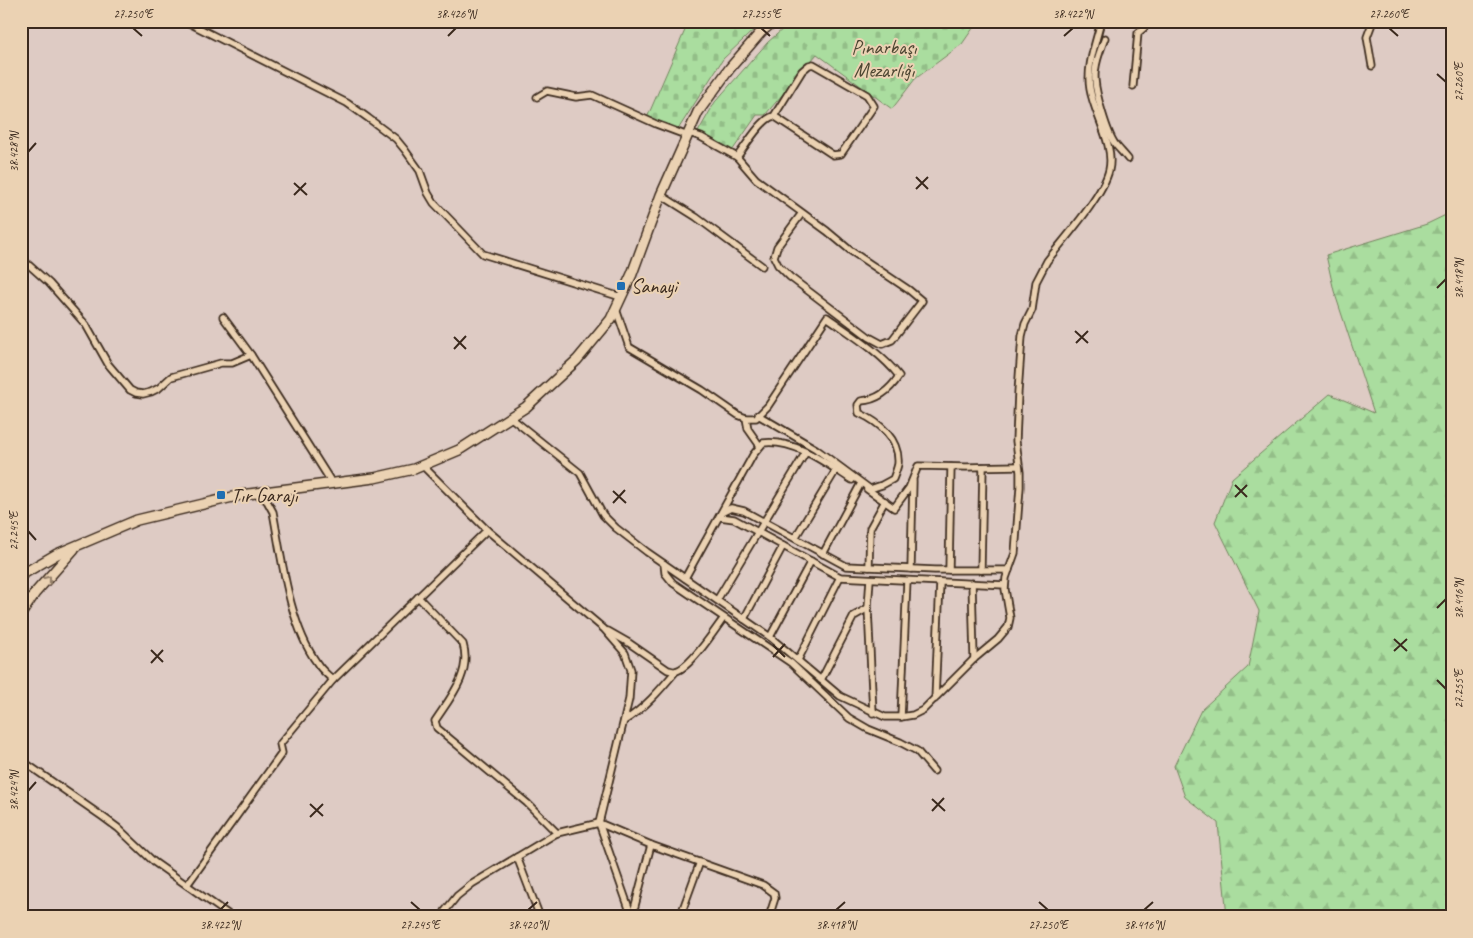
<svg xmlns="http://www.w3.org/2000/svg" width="1473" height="938" font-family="Caveat,sans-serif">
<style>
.forest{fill:url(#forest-firs);stroke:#72845e}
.cemetery{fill:url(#cemetery-stones);stroke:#72845e}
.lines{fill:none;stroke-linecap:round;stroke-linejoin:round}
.street-casing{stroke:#3b2a1e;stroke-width:9}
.secondary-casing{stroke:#3b2a1e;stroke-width:12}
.street{stroke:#ebd2b3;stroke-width:5.5}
.secondary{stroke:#ebd2b3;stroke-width:9}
.oneway{stroke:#937e68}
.ticks{fill:none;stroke:#3b2a1e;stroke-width:2}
.poi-dot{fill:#1f6fb2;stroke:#ebd2b3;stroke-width:2}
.labels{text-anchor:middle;stroke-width:4;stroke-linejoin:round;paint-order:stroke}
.park-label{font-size:20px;fill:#4c4531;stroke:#ebd2b3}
.poi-label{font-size:20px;fill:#3b2a1e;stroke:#ebd2b3;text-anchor:start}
.neatline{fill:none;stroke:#3b2a1e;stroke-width:2}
.ticks-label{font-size:12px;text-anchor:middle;fill:#3b2a1e}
</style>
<defs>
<pattern id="forest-firs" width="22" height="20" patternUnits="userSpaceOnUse" patternTransform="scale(1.25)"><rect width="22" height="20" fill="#aadd9f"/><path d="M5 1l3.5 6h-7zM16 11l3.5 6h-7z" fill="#93be88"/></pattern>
<pattern id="cemetery-stones" width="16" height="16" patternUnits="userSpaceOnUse" patternTransform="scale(1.25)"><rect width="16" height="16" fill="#aadd9f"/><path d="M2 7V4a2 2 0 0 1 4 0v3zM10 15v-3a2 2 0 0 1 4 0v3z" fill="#93be88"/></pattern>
</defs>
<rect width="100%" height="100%" fill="#decbc4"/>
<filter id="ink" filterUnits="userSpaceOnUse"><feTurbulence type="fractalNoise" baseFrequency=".02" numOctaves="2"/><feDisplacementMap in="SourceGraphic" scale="10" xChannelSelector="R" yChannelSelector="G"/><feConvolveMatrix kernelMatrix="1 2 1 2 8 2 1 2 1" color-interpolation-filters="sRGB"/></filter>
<g filter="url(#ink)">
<path class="forest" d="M 1452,212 L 1452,917 L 1227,917 L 1218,823 L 1185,797 L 1174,766 L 1201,710 L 1248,667 L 1259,611 L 1215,522 L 1232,478 L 1330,394 L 1374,413 L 1334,291 L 1326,255 L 1427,224 Z"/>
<g class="cemetery">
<path d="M 689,21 L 763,21 L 723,59 L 677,131 L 647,118 Z"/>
<path d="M 792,21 L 978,21 L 962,44 L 915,79 L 892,109 L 817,54 L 765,115 L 757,115 L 732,151 L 698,132 L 715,102 L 768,42 Z"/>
</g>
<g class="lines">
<g class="street-casing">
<g id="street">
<path d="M 185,21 L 347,103 L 368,118 L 396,139 L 405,150 L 420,171 L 428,193 L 434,203 L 483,254 L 621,297"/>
<path d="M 1105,38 C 1100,51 1094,66 1095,80 C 1096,94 1107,133 1115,144 C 1119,149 1124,154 1128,159"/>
<path d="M 1372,66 L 1367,37 L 1373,21"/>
<path d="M 1133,86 L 1138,33 L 1144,28 L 1145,21"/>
<path d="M 537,97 L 547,91 L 576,97 L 592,95 L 656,124 L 688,136"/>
<path d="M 689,133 L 701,137 L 737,157 L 756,179 L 827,231 L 851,251 L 909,290 L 922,301 L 892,340 L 882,344 L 869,337 L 790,277 L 778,265 L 774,257 L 777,247 L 802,213"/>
<path d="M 737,157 C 745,147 762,118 774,116 L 802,71 L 809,65 L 813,64 L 867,95 L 874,106 L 841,154 L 833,155 L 774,116"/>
<path d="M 661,195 L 696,217 L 762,266"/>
<path d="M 21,258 L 49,283 L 86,325 L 108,364 L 130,390 L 136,393 L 143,394 L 151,392 L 159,388 L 171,377 L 221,363 L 232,363 L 251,355"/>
<path d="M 616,309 L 629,347 L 702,390 L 738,415 L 746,418 L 756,418 L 768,406 L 827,317 C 852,335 880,352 899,376 C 890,390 878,400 861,401 L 858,405 L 859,413 C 879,422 900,439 898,464 C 897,469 895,474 893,479 L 882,485 L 870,489 L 816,449 L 758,415"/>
<path d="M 223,317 L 251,355 L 332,483"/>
<path d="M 510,417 L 580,473 L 603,515 L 616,528 L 647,552 L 770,637 L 840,696 L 885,717 L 901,717 L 913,715 L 923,710 L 974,659 L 998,639 L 1008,627 L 1010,618 L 1005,589 L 1006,578 L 1015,553 L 1020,487 L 1020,472 L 1016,441 L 1018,392 L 1022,336 L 1025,324 L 1032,310 L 1036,282 L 1047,261 C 1064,239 1103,196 1109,170 C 1115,145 1094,114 1090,89 C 1086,66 1096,43 1101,21"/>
<path d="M 746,418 L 748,429 L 760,446"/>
<path d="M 422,465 L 487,530 L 604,629 L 625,653 L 631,670 L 629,699 L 599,823 L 632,917"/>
<path d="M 867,489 L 894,508 L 909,488 L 918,466 L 966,467 L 1018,466"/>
<path d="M 257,493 L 267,501 L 273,512 C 282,560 289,624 317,663 C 321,670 328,675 333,680 L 487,530"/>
<path d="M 723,512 L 731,508 L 744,511 L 846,566 L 935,570 L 1009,570"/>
<path d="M 720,517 L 734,519 L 840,577 L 1005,585"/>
<path d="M 795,538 L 836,470"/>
<path d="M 823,554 L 860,485"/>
<path d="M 664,564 L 665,573 L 673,583 L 791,663 L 849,718 L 868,729 L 900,742 L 917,751 L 934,771"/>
<path d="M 869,567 L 870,528 L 885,501"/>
<path d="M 911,569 L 913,481"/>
<path d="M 949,570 L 951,467"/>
<path d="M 981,570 L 983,467"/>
<path d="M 685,578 L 753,455 L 763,443 C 795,439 827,464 852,480"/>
<path d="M 870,579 L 868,608 L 873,713"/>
<path d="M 972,583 L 974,659"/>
<path d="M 418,597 L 463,644 C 472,673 450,698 435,721 L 437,728 L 527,803 L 557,833"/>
<path d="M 717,600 L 806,452"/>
<path d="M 744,619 L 783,546"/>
<path d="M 608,631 L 629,643 L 668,670 C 671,670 673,672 676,671 C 690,668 715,630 723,619"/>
<path d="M 770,637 L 811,561"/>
<path d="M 798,660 L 840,577"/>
<path d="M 821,680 L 854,616 L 868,608"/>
<path d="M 935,699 L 940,582"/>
<path d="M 901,717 L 907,581"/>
<path d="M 624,721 C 645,708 660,690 676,671"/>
<path d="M 21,760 L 103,817 L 118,828 L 154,862 L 232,917"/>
<path d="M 517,857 L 540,917"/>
<path d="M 187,885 L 282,753 L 280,744 L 333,680"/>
<path d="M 444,917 L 445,911 L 457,896 L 472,884 L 557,833 L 599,823 L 651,845 L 763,885 L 774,893 L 775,898 L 769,917"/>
<path d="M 632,917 L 651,845"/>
<path d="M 680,917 L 700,862"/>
</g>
</g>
<g class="secondary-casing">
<g id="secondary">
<path d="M 21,575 L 57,554 L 137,520 L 241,495 L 374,478 L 414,469 L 459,450 L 526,407 L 577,360 L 611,319 L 632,274 L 661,195 L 698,112 L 730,68 L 761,32 L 774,21"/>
<path d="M 21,614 L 35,593 L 74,549"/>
</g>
</g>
<use href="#street" class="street"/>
<use href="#secondary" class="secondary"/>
</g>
<defs><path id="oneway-chevron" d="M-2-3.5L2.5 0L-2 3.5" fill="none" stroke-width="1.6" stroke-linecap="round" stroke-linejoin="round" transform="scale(1.25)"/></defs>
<use class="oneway" href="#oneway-chevron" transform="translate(48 579) rotate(-51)"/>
</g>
<path class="ticks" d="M 133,28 L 142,36M 761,28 L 770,36M 1389,28 L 1398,36M 448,36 L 456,28M 1064,36 L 1073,28M 1437,74 L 1446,82M 28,152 L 36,143M 916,177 L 928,189M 294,183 L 307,195M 916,189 L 928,177M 294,195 L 306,183M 1437,288 L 1446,279M 1075,331 L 1088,343M 454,337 L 466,349M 1076,343 L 1088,331M 454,349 L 466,336M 1235,485 L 1247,497M 613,491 L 626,503M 1235,497 L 1247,485M 613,503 L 625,490M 28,531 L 36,540M 1437,608 L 1446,599M 1394,639 L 1407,651M 773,645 L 785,657M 151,650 L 163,662M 1394,651 L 1407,639M 773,657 L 785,644M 151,663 L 163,650M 1437,680 L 1446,689M 28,791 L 36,782M 932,799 L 945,811M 310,804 L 323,816M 932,811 L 944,798M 310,817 L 323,804M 411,902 L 420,910M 1039,902 L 1048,910M 220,910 L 228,902M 528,910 L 537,902M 836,910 L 845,902M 1144,910 L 1153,902"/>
<g class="poi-dot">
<rect x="616" y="281" width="10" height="10" rx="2.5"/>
<rect x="216" y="490" width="10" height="10" rx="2.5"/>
</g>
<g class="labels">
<g class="park-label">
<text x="884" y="54">Pınarbaşı<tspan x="884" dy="23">Mezarlığı</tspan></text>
</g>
<g class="poi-label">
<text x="631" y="293">Sanayi</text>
<text x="231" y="502">Tır Garajı</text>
</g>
</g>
<rect width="1473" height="938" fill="none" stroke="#ebd2b3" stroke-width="55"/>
<rect x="28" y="28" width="1418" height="882" class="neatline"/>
<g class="ticks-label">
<text x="133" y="18">27.250°E</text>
<text x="456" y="18">38.426°N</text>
<text x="761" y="18">27.255°E</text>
<text x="1073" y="18">38.422°N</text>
<text x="1389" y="18">27.260°E</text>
<text transform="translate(1459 82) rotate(-90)" y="4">27.260°E</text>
<text transform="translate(14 152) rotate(-90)" y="4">38.428°N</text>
<text transform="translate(1459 279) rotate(-90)" y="4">38.418°N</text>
<text transform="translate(14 531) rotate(-90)" y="4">27.245°E</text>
<text transform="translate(1459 599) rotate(-90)" y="4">38.416°N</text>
<text transform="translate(1459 689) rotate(-90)" y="4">27.255°E</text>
<text transform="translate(14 791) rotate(-90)" y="4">38.424°N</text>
<text x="220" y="929">38.422°N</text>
<text x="420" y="929">27.245°E</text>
<text x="528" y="929">38.420°N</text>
<text x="836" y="929">38.418°N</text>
<text x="1048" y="929">27.250°E</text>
<text x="1144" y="929">38.416°N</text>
</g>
</svg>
